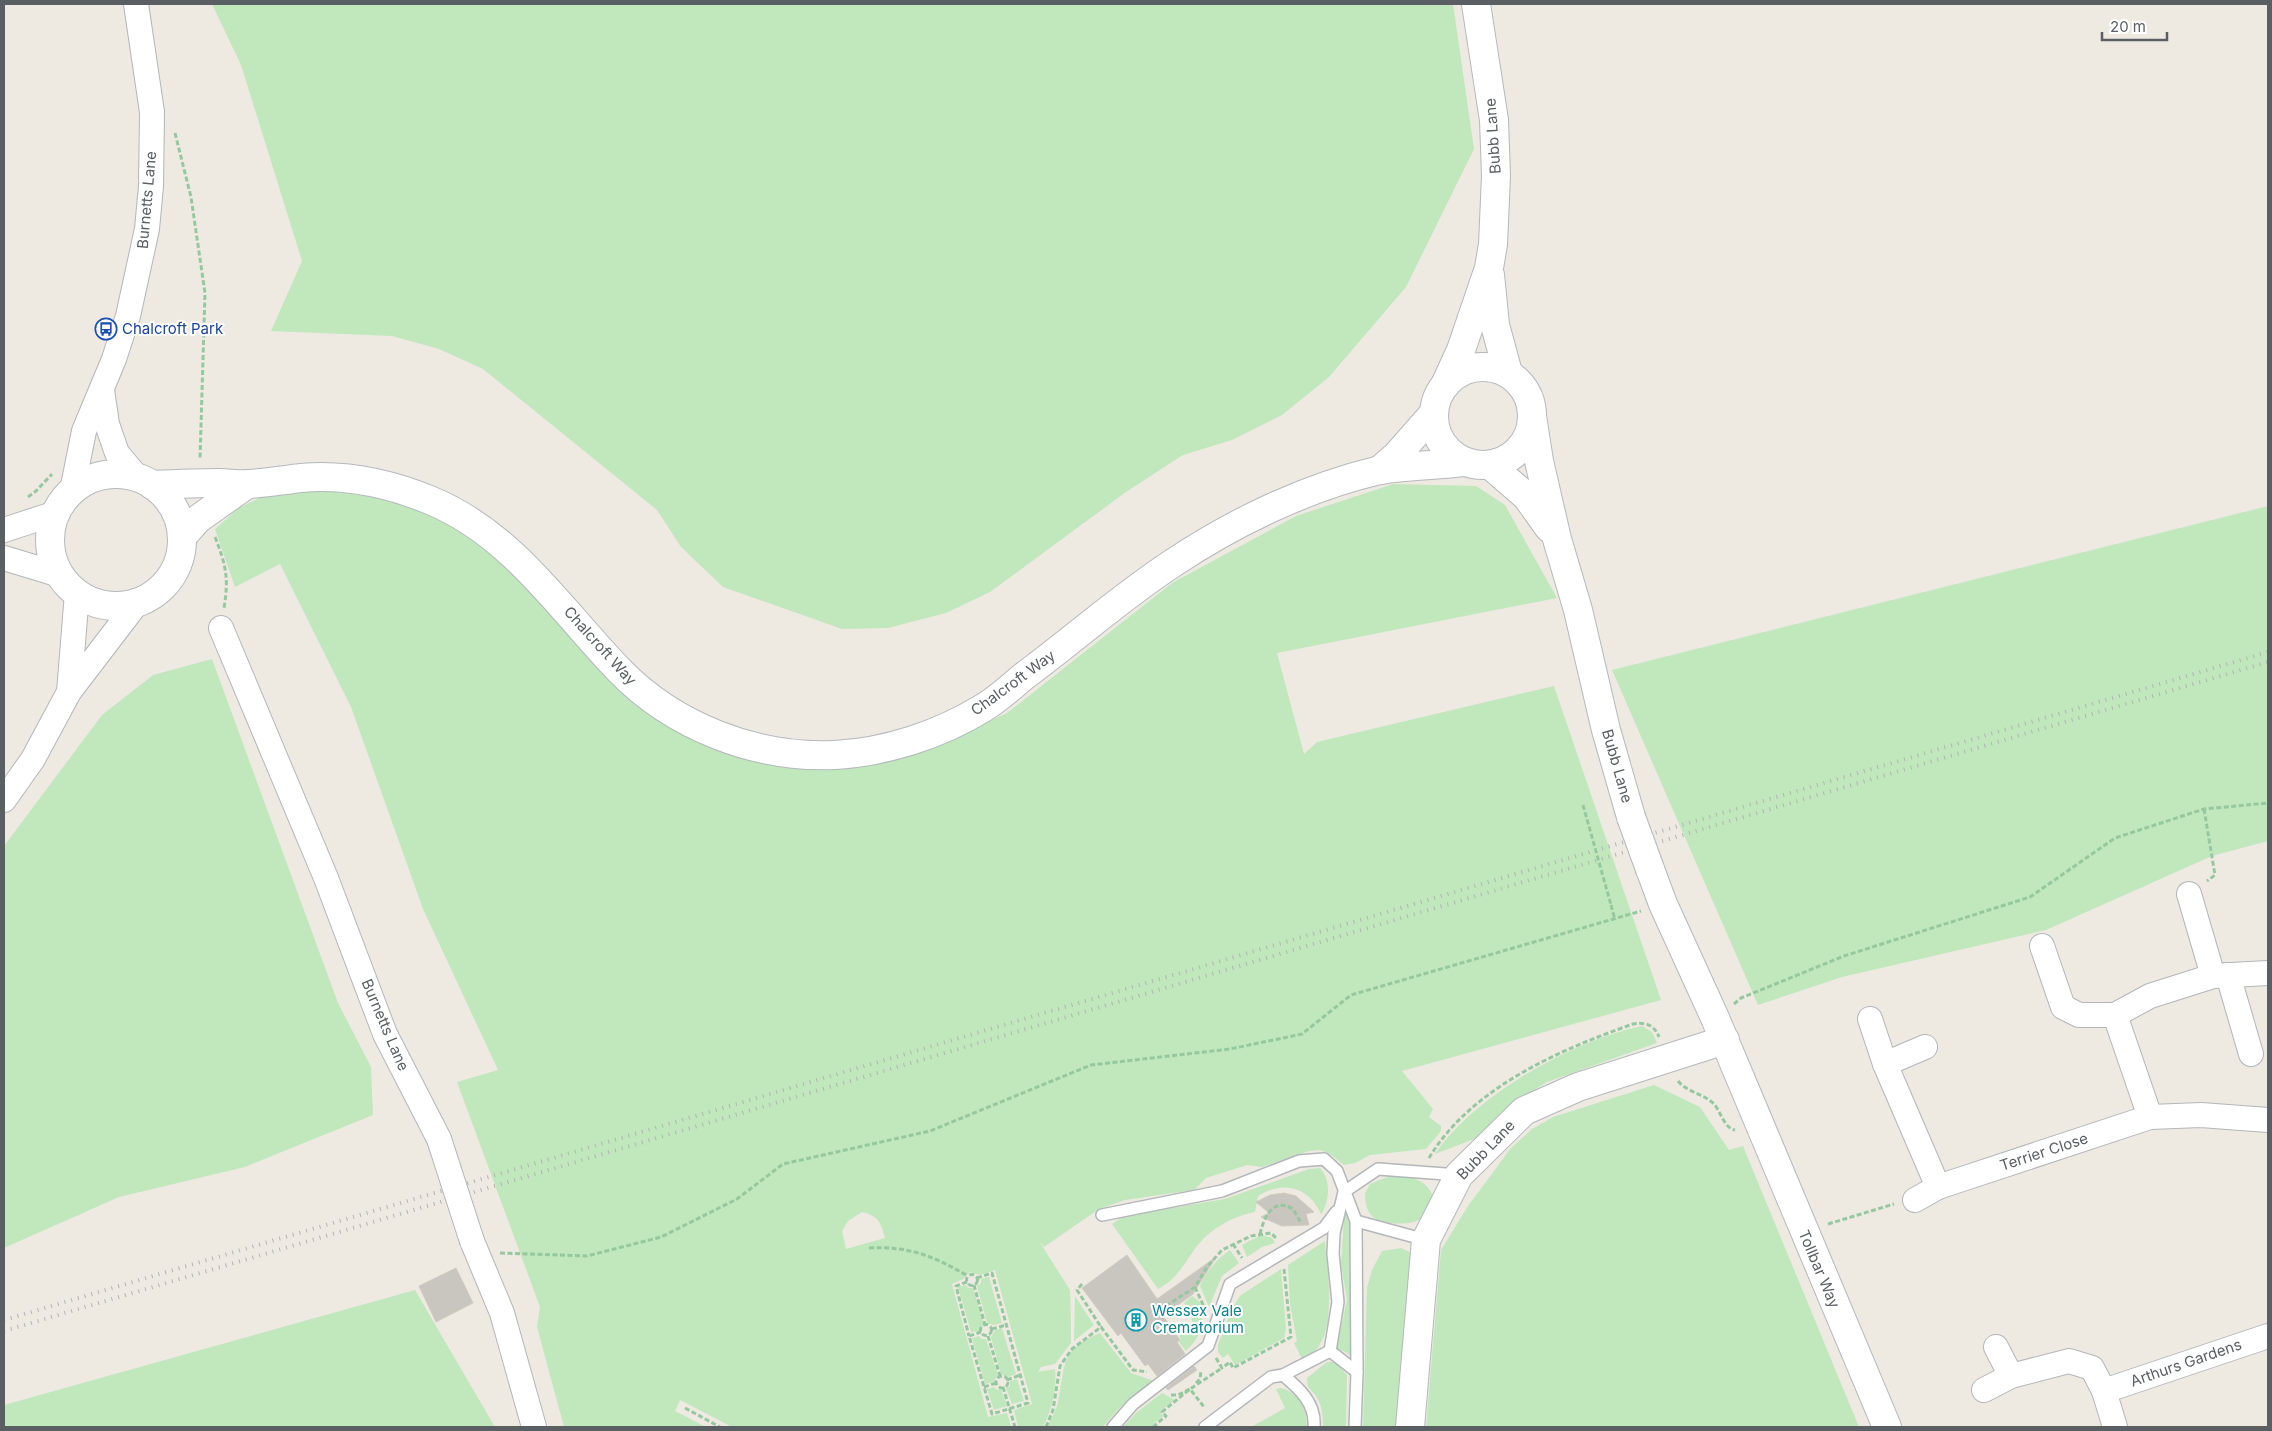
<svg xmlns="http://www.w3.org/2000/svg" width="2272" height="1431" font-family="Inter,sans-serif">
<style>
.green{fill:#c1e7bd;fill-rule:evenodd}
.building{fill:#c9c5bf;stroke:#d3cbc0}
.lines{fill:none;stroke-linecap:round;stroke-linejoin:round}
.lane-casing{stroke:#b3b6ba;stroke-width:14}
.street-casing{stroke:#b3b6ba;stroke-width:26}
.secondary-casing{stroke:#b4b8bd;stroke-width:30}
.path{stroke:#96c8a0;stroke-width:3;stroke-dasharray:5 2.5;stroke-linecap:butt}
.lane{stroke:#fff;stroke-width:11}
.street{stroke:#fff;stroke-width:24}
.secondary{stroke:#fff;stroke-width:28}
.rail{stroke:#b3b4b4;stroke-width:4;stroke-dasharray:1 6;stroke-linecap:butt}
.street-bridge-casing{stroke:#b3b6ba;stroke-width:26;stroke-linecap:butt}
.secondary-bridge-casing{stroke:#b4b8bd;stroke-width:30;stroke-linecap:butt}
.path-bridge{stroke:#96c8a0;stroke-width:3;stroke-dasharray:5 2.5;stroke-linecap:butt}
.street-bridge{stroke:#fff;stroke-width:24}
.secondary-bridge{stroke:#fff;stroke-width:28}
.labels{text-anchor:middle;stroke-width:4;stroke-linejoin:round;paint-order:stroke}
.street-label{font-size:15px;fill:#5a5f63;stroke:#fff}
.transit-label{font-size:15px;fill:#164399;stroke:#fff;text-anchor:start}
.culture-label{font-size:15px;fill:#0d838f;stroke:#fff;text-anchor:start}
</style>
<rect width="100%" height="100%" fill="#eeeae2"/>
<g class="green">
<path d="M 212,4 L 1453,4 L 1474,149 L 1406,287 L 1329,377 L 1282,415 L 1232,440 L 1183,455 L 1126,492 L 990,592 L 946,613 L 888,628 L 842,629 L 723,587 L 681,547 L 657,510 L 483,369 L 439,349 L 392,336 L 271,331 L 302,261 L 241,65 Z"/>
<path d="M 1393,484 L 1476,486 L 1505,505 L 1557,598 L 1277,653 L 1304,754 L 1317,742 L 1554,686 L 1661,1000 L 1402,1071 L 1433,1109 L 1429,1117 L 1441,1126 L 1441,1131 L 1426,1149 L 1370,1155 L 1355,1163 L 1344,1165 L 1330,1154 L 1320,1150 L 1309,1151 L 1262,1167 L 1247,1165 L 1206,1178 L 1194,1190 L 1125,1200 L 1099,1209 L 1044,1247 L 1039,1241 L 1070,1290 L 1071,1323 L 1071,1343 L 1055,1364 L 1041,1367 L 1038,1372 L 1055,1369 C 1057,1390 1052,1409 1043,1427 L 1018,1427 L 1014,1410 L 1032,1404 L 995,1270 L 980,1275 L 970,1272 L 963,1279 L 952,1284 L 988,1417 L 1007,1413 L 1011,1427 L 732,1427 L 680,1400 L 675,1411 L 706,1427 L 564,1427 L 537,1327 L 540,1307 L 457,1082 L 498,1070 L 423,909 L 351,707 L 280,564 L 235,587 L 215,529 L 240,507 L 264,496 L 331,489 L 369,492 L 437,515 L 502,560 L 686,733 L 925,750 L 1007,713 L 1172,583 L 1296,516 ZM 862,1212 C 878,1216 881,1222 885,1238 L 846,1249 L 842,1231 L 848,1221 Z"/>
<path d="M 2268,506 L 2268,841 L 2212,856 L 2046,930 L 1842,977 L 1758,1005 L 1612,670 Z"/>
<path d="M 212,659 L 338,1003 L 371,1067 L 373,1115 L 245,1167 L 119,1197 L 4,1248 L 4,846 L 102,715 L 153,675 Z"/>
<path d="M 1642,1026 L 1652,1032 L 1657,1043 L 1547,1082 L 1510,1105 L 1474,1139 L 1435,1154 C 1475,1095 1574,1040 1642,1026 Z"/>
<path d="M 1654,1085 L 1700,1107 L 1729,1150 L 1743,1146 L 1859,1427 L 1426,1427 L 1441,1250 L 1468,1206 L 1511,1148 L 1532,1129 L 1553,1117 Z"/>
<path d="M 1320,1168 C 1331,1179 1330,1202 1321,1214 C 1309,1187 1283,1180 1258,1196 L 1255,1212 C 1230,1217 1206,1231 1192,1253 C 1182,1268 1174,1281 1158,1289 L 1112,1224 L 1124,1216 L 1225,1199 L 1309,1169 Z"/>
<path d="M 1392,1175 C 1409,1175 1426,1179 1433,1196 C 1430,1203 1428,1212 1423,1217 C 1414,1227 1379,1225 1371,1215 C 1366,1209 1365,1200 1365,1193 L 1370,1184 Z"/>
<path d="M 1346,1212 L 1350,1222 L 1352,1357 L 1344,1351 L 1336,1350 L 1347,1300 L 1341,1264 L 1344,1217 Z"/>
<path d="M 1261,1235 L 1272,1238 L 1275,1243 L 1262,1247 L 1247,1257 L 1242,1245 Z"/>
<path d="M 1325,1241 C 1327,1272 1341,1347 1302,1359 L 1294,1343 L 1297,1341 L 1290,1304 L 1288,1265 Z"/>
<path d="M 1401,1248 L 1416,1255 L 1402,1427 L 1363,1427 L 1367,1288 L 1372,1270 L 1382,1251 Z"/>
<path d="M 1230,1250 L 1239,1263 L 1222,1276 L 1209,1307 L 1200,1286 C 1206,1271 1217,1259 1230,1250 Z"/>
<path d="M 1281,1269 L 1286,1329 L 1284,1338 L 1235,1365 L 1228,1354 L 1223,1358 L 1218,1352 L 1218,1345 L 1232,1308 L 1241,1295 Z"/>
<path d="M 989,1277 L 1002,1323 L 994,1325 L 987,1323 L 977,1286 L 981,1283 L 981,1279 Z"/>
<path d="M 966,1285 L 968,1288 L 973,1288 L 984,1324 L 980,1331 L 971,1332 L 958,1287 Z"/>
<path d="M 415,1290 L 495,1427 L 4,1427 L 4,1405 Z"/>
<path d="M 1075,1296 L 1094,1325 L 1074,1341 Z"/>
<path d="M 1192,1296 L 1200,1302 C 1204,1323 1203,1335 1186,1351 L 1179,1342 L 1181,1339 L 1179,1336 L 1193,1325 L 1190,1310 L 1184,1303 Z"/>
<path d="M 1002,1328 L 1016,1374 L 1008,1377 L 1001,1374 L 991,1337 L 995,1330 Z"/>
<path d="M 1100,1333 L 1131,1373 L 1154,1381 C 1133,1394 1118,1408 1103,1427 L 1047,1427 C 1051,1419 1056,1411 1058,1402 C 1066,1365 1059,1350 1100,1333 Z"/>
<path d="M 979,1336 L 982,1339 L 986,1339 L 998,1375 L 993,1382 L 985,1384 L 972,1338 Z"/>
<path d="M 1327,1362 L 1335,1362 L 1347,1375 L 1346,1427 L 1323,1427 C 1323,1411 1321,1398 1308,1387 L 1307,1378 Z"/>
<path d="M 1017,1379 L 1024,1401 L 1012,1404 L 1006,1388 L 1010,1386 L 1010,1381 Z"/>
<path d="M 994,1387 L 997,1390 L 1001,1389 L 1007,1406 L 994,1410 L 987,1389 Z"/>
<path d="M 1281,1388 C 1299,1393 1307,1409 1307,1427 L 1251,1427 L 1285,1408 L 1276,1389 Z"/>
<path d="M 1162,1393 L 1175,1400 L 1160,1411 L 1163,1416 L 1150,1427 L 1123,1427 L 1136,1413 Z"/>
</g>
<g class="building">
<path d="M 1284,1193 L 1296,1196 L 1314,1212 L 1306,1214 L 1309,1225 L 1282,1226 L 1261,1217 L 1269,1213 L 1256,1202 L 1270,1195 Z"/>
<path d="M 1127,1255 L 1157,1299 L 1216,1257 L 1193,1294 L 1163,1316 L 1180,1340 L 1177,1342 L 1185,1354 L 1157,1376 L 1148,1364 L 1145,1366 L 1121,1333 L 1118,1336 L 1082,1288 Z"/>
<path d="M 456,1268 L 473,1303 L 436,1322 L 419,1286 Z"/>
<path d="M 1194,1366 L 1197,1370 L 1168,1390 L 1166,1388 Z"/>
</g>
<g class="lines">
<g class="lane-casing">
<g id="lane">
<path d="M 1102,1215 L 1222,1191 L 1299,1161 L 1324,1159 L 1337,1171 L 1356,1221"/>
<path d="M 1330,1351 L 1357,1372 L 1355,1427"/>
<path d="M 1357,1372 L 1356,1221 L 1426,1240"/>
<path d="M 1283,1375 C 1300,1389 1316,1404 1314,1427"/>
<path d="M 1113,1427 L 1133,1404 L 1208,1346 L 1230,1284 L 1324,1228 L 1336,1212"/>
<path d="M 1205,1427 L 1271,1377 L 1283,1375 L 1330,1351 L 1338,1302 L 1333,1254 L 1334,1233 L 1344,1192 L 1378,1169 L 1459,1175"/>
</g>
</g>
<g class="street-casing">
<g id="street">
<path d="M 102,390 L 107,424 L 117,453 L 138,478"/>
<path d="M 72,491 L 84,431 L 114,359 L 128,316 L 147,229 L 151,186 L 152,112 L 136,4"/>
<path d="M 4,530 L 56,513"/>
<path d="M 4,558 L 60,575"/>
<path d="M 221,628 L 326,878 L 385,1034 L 439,1139"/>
<path d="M 69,692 L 77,593"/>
<path d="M 4,800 L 33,759 L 69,692 L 137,603"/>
<path d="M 2189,894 L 2213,976"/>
<path d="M 2042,946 L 2063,1007 L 2079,1015 L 2115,1015 L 2150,996 L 2213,976 L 2268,973"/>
<path d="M 2228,975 L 2251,1054"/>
<path d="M 2115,1015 L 2150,1117"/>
<path d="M 1870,1019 L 1885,1064 L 1938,1187"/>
<path d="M 1885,1064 L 1925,1047"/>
<path d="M 1915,1200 L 1938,1187 L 2150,1117 L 2201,1115 L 2268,1120"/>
<path d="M 472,1241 L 502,1313 L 534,1427"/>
<path d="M 1996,1347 L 2011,1376"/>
<path d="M 1984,1390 L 2011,1376 L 2069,1361 L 2092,1368 L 2104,1391 L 2115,1427"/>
<path d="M 2104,1391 L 2268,1336"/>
</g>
</g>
<g class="secondary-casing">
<g id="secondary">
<path d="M 1490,275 L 1495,325 L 1508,373"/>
<circle cx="1483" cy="416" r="49"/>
<path d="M 1445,385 L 1461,350 L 1489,268 L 1493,244 L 1496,176 L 1494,120 L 1476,4"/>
<path d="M 1532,416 L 1539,461 L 1557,539 L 1578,610 L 1606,730 L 1631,817"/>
<path d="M 1490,465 L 1527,497 L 1549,528"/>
<path d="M 1380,470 L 1397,455 L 1434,413"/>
<circle cx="116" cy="540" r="66"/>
<path d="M 152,485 C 174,484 197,483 219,483 C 229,483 239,485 249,484 C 266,483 284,480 301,478 C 346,474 391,484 432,501 C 513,535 560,609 619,670 C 673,726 756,759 835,755 C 886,752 939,735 983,708 C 998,699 1011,687 1024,676 C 1074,639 1121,597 1173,563 C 1233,523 1305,488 1376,471 C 1402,465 1437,466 1465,462"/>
<path d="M 182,537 L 198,519 L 246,485"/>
<path d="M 1650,869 L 1663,904 L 1715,1018 L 1887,1427"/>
<path d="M 1410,1427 L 1426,1240 L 1459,1175 L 1524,1111 L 1578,1087 L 1725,1040"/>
</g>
</g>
<g class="path">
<path d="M 175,133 L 191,197 L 205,293 L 200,459"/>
<path d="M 28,497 L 36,491 L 52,474"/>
<path d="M 215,537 C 226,565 229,578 224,608"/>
<path d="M 2204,809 L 2215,875 L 2207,881"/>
<path d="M 1611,905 L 1615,920"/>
<path d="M 1734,1004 L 1741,998 L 1844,956 L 2030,897 L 2115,838 L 2204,809 L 2268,803"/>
<path d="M 1678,1081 C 1688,1093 1703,1093 1714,1104 C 1721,1112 1724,1128 1735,1130"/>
<path d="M 1429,1158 C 1471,1088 1559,1050 1633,1024 C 1644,1022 1654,1024 1659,1037"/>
<path d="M 1828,1224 L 1894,1204"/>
<path d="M 1260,1234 C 1264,1217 1273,1197 1293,1209 L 1301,1223"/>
<path d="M 1233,1244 L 1242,1258"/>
<path d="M 869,1248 C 910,1246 933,1256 968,1276"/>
<path d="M 500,1253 L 587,1256 L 661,1237 L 737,1199 L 783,1164 L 930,1131 L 1091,1065 L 1230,1049 L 1302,1034 L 1351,995 L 1641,911"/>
<circle cx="972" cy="1280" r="5.5"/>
<path d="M 977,1278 L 992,1273 L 1028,1403 L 992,1414 L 969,1336 L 981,1332"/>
<path d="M 967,1282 L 956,1286 L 969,1336"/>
<path d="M 1082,1284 L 1077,1290 L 1101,1327"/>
<path d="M 974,1285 L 985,1325"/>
<path d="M 1195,1287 L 1204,1307"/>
<path d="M 1166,1306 L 1195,1287 L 1207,1267 L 1222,1250 L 1251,1236 L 1271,1233 L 1277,1239"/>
<circle cx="986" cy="1330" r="5.5"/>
<path d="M 992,1329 L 1006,1325"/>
<path d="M 988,1336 L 1000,1376"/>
<path d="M 1216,1358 L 1222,1368 L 1230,1362 L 1233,1368 L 1291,1337 L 1284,1269"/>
<circle cx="1002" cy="1382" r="6"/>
<path d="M 1007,1380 L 1020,1375"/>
<path d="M 1196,1383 L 1200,1379 L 1201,1371"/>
<path d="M 984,1387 L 996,1383"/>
<path d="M 1003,1387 L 1015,1427"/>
<path d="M 1171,1395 L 1178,1395 L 1190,1389 L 1204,1407"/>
<path d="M 685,1408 L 720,1427"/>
<path d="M 1046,1427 L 1053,1410 L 1060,1366 L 1072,1349 L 1101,1327 L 1133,1370 L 1147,1372"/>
<path d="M 1153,1427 L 1166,1416 L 1162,1412 L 1190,1389 L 1222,1368"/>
</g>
<use href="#lane" class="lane"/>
<use href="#street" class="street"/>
<use href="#secondary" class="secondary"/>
<g class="rail">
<path d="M 4,1320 L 2268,652"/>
<path d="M 4,1331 L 2268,662"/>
</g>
<g class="street-bridge-casing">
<path id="street-bridge" d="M 439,1139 L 472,1241"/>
</g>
<g class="secondary-bridge-casing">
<path id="secondary-bridge" d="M 1631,817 L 1650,869"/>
</g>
<path class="path-bridge" d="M 1583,805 L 1611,905"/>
<use href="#street-bridge" class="street-bridge"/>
<use href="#secondary-bridge" class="secondary-bridge"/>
</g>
<defs>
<g id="bus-ring" transform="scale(1.125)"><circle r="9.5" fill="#fff" stroke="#1a4fb4" stroke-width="1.5"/><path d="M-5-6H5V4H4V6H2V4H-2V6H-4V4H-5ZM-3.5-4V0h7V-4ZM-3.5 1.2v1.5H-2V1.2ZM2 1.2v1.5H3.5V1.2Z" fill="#1a4fb4"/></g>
<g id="building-ring" transform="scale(1.125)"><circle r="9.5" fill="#fff" stroke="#0f9aa8" stroke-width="1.5"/><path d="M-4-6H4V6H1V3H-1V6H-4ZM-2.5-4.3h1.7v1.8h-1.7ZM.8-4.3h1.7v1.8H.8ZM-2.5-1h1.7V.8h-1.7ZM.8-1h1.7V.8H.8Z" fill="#0f9aa8"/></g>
</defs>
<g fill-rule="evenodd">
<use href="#bus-ring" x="106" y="329"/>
<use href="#building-ring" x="1136" y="1320"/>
</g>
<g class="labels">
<g class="street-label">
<text transform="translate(1493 136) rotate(-94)" y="5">Bubb Lane</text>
<text transform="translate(147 200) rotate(-85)" y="5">Burnetts Lane</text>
<text transform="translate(600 646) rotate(48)" y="5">Chalcroft Way</text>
<text transform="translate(1013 683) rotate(-36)" y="5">Chalcroft Way</text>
<text transform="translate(1617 766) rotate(74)" y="5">Bubb Lane</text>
<text transform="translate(385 1025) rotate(67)" y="5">Burnetts Lane</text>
<text transform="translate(1486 1150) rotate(-46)" y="5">Bubb Lane</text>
<text transform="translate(2044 1152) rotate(-18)" y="5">Terrier Close</text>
<text transform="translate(1819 1269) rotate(67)" y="5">Tollbar Way</text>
<text transform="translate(2186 1363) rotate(-19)" y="5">Arthurs Gardens</text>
</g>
<g class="transit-label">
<text x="122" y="334">Chalcroft Park</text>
</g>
<g class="culture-label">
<text x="1152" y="1316">Wessex Vale<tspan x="1152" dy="17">Crematorium</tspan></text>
</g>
</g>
<rect width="2272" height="1431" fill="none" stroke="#5a5f63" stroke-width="10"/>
<path d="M2102 32v8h65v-8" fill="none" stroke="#5a5f63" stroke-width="2.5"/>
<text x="2110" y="32" font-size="15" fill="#5a5f63" stroke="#ffffff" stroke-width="4" paint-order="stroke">20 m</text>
</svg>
